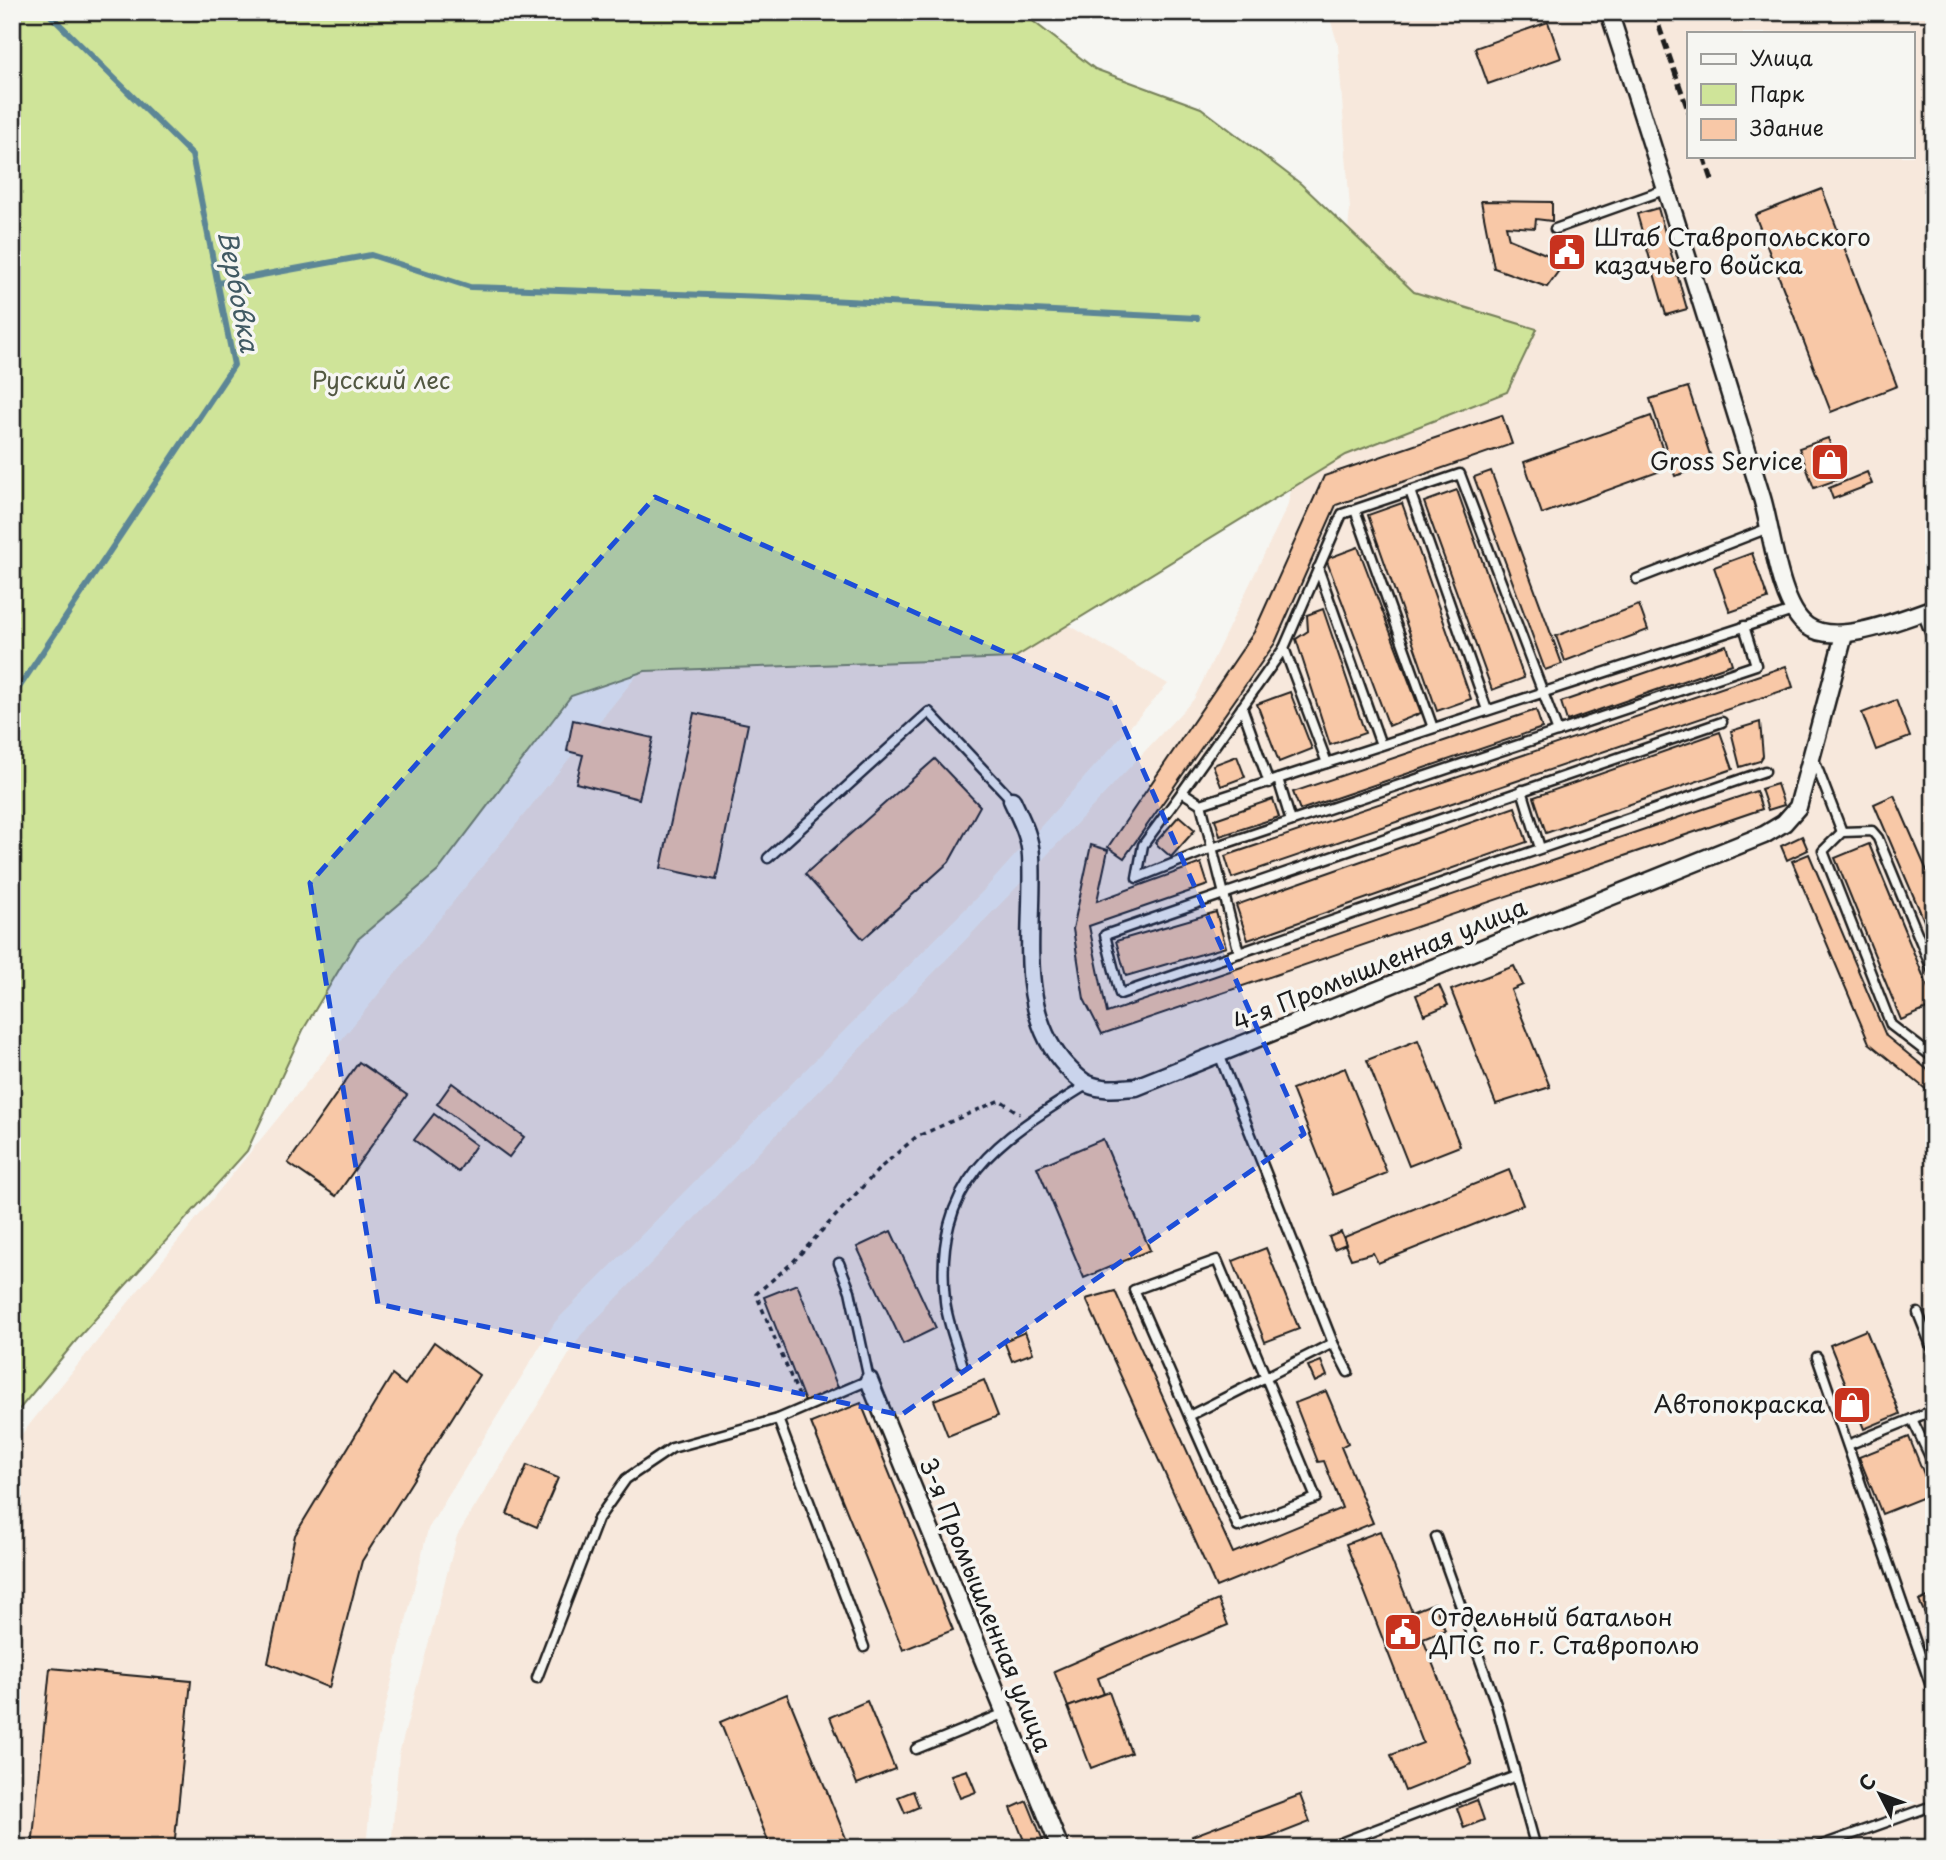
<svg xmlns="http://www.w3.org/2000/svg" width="1946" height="1860" font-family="'Playpen Sans',sans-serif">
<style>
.built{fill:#f7e8dc;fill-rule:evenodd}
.green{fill:#cfe499;stroke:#76805a;stroke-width:2}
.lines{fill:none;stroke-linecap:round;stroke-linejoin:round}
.stream{stroke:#5c8696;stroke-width:6}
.building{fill:#f8c8a7;stroke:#1c1c1c;stroke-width:2}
.lane-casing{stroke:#1c1c1c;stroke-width:13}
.street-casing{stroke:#1c1c1c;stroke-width:21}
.path{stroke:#1c1c1c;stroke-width:3.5;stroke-dasharray:5 5;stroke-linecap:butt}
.lane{stroke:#f6f6f2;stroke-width:8}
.street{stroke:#f6f6f2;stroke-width:16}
.rail{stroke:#1c1c1c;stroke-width:5;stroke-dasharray:10 5;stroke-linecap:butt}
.marked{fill:#1d4ed8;fill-opacity:0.2;stroke:#1d4ed8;stroke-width:5;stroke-dasharray:14 9;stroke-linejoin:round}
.labels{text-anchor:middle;stroke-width:7;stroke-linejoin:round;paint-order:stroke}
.poi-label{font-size:24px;fill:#1c1c1c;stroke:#f6f6f2;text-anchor:start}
.park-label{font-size:24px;fill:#525842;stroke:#f6f6f2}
.street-label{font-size:24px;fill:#1c1c1c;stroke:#f6f6f2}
.water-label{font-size:26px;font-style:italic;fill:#415a63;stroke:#f6f6f2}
</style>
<rect width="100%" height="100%" fill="#f6f6f2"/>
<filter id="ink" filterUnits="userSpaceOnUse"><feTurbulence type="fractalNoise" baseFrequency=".0143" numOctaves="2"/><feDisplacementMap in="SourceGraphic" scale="14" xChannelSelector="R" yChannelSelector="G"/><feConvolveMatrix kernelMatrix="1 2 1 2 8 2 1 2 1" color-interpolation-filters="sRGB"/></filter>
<g filter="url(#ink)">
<g class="built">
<path d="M 1328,12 L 1934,12 L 1934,1848 L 391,1848 L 399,1754 L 457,1536 L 581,1335 L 1013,891 L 1194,699 L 1287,507 L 1343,285 L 1350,209 L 1338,45 ZM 1689,33 L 1913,33 L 1913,156 L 1689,156 Z"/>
<path d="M 805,468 L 1168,684 L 984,890 L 555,1322 L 428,1529 L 375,1751 L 366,1848 L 12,1848 L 12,1446 Z"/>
</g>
<path class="green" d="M 12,12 L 1021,12 L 1095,69 L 1201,108 L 1301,184 L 1414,292 L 1537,329 L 1507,392 L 1346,455 L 1014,658 L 645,671 L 571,696 L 438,871 L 357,940 L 303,1030 L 247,1151 L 79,1337 L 12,1418 Z"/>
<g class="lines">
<g class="stream">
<path d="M 218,283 L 371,255 L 470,287 L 766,297 L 1197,318"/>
<path d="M 12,698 L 234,365 L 192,155 L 47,12"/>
</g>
</g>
<g class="building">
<path d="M 1548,22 L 1561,58 L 1488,84 L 1475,48 Z"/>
<path d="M 1822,189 L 1897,386 L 1831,412 L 1755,215 Z"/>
<path d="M 1481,201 L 1552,202 L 1552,221 L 1536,219 L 1535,228 L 1506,226 L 1509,239 L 1565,262 L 1547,287 L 1494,268 Z"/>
<path d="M 1658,208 L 1687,309 L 1666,315 L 1637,214 Z"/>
<path d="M 1556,240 L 1572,246 L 1567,260 L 1551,254 Z"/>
<path d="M 1688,387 L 1713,464 L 1675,476 L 1650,399 Z"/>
<path d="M 1502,415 L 1512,444 L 1336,505 L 1275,643 L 1124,858 L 1108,847 L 1254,632 L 1324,476 Z"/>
<path d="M 1651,416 L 1669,468 L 1542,514 L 1524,462 Z"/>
<path d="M 1828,438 L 1842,478 L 1814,488 L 1799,448 Z"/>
<path d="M 1491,471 L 1562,664 L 1545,670 L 1474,477 Z"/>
<path d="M 1867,472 L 1872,484 L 1833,499 L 1829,488 Z"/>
<path d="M 1457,490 L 1524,678 L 1492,690 L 1424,502 Z"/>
<path d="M 1402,503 L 1471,699 L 1437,711 L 1368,515 Z"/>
<path d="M 1358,547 L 1421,713 L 1389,726 L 1326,559 Z"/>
<path d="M 1752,553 L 1768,599 L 1730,612 L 1714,567 Z"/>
<path d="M 1639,605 L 1648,630 L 1565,661 L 1556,636 Z"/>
<path d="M 1323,609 L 1365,733 L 1330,745 L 1296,639 L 1308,631 L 1307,615 Z"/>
<path d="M 1726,645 L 1732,664 L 1567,721 L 1561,702 Z"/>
<path d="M 1786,666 L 1793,687 L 1232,878 L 1225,856 Z"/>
<path d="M 1290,692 L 1312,749 L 1279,762 L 1257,704 Z"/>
<path d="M 1896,700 L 1910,737 L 1876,750 L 1862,713 Z"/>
<path d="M 1536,710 L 1542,728 L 1300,810 L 1293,792 Z"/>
<path d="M 694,713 L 748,724 L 716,880 L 661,868 Z"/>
<path d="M 573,720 L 653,738 L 639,799 L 576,783 L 583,755 L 567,751 Z"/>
<path d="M 1760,722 L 1763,756 L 1760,761 L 1740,767 L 1731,731 Z"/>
<path d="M 1720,732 L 1733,769 L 1546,833 L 1534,797 Z"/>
<path d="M 1237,756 L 1245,777 L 1221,786 L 1213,765 Z"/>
<path d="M 935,759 L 980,806 L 949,862 L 863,939 L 805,874 Z"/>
<path d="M 1777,784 L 1784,805 L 1768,810 L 1761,789 Z"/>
<path d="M 1756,791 L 1762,809 L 1102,1034 L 1084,999 L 1073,929 L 1091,845 L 1108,850 L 1097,901 L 1201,863 L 1208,885 L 1089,926 L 1107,1013 Z"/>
<path d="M 1894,795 L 1934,887 L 1934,944 L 1874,804 Z"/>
<path d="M 1273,799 L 1279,817 L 1220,836 L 1215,819 Z"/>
<path d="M 1515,807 L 1527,842 L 1248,940 L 1236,905 Z"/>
<path d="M 1179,816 L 1195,830 L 1171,857 L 1155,843 Z"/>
<path d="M 1802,836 L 1808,850 L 1787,860 L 1781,846 Z"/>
<path d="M 1869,844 L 1934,1002 L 1934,1006 L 1901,1020 L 1835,858 Z"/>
<path d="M 1809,854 L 1886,1036 L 1934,1075 L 1934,1096 L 1869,1043 L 1792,861 Z"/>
<path d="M 1216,912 L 1226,947 L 1126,976 L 1116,941 Z"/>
<path d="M 1514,966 L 1523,985 L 1511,990 L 1550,1087 L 1496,1104 L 1451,990 Z"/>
<path d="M 1439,985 L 1448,1005 L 1424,1015 L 1416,995 Z"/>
<path d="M 1418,1040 L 1460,1146 L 1409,1166 L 1367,1060 Z"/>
<path d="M 359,1062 L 407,1095 L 336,1196 L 288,1163 Z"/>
<path d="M 1345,1068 L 1387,1173 L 1334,1195 L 1292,1089 Z"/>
<path d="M 452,1083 L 524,1137 L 509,1157 L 437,1104 Z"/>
<path d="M 434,1114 L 476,1145 L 458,1172 L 414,1140 Z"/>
<path d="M 1103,1139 L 1150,1250 L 1084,1278 L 1037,1167 Z"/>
<path d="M 1509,1170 L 1523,1205 L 1378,1263 L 1373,1253 L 1351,1259 L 1342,1238 Z"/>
<path d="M 891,1231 L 936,1328 L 903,1344 L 857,1247 Z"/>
<path d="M 1341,1232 L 1346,1244 L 1334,1249 L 1329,1237 Z"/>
<path d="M 1266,1248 L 1299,1329 L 1265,1342 L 1233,1261 Z"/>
<path d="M 797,1284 L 838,1388 L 805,1402 L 764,1297 Z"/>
<path d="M 1115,1291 L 1233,1553 L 1342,1508 L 1324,1461 L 1318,1462 L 1295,1403 L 1326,1391 L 1348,1443 L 1341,1447 L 1373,1523 L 1216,1587 L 1086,1299 Z"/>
<path d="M 1866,1330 L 1900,1414 L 1864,1429 L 1830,1345 Z"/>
<path d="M 1025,1332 L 1033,1353 L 1012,1361 L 1004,1341 Z"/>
<path d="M 434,1342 L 479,1375 L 362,1561 L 329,1688 L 268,1663 L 295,1535 L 392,1375 L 405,1385 Z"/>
<path d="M 1321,1361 L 1327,1376 L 1315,1382 L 1308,1366 Z"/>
<path d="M 984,1380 L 998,1416 L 948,1436 L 934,1400 Z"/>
<path d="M 861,1403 L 953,1630 L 903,1650 L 811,1423 Z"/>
<path d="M 1909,1437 L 1932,1494 L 1882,1514 L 1859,1457 Z"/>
<path d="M 527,1465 L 558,1478 L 537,1527 L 507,1514 Z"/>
<path d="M 1380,1531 L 1412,1612 L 1434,1603 L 1445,1630 L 1423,1639 L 1472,1764 L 1405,1791 L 1391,1755 L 1423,1743 L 1346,1544 Z"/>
<path d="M 1934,1594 L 1934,1633 L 1919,1601 Z"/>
<path d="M 1218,1600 L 1228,1625 L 1098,1678 L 1104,1694 L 1068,1707 L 1054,1671 Z"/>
<path d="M 50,1668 L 191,1681 L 174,1848 L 32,1848 Z"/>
<path d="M 1109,1692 L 1131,1753 L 1091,1768 L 1068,1707 Z"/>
<path d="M 787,1694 L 850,1848 L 771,1848 L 720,1722 Z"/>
<path d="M 867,1701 L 895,1769 L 857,1784 L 830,1717 Z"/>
<path d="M 967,1770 L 976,1792 L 960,1798 L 951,1775 Z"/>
<path d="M 913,1791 L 919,1807 L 905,1813 L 898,1797 Z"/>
<path d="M 1300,1795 L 1310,1822 L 1243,1848 L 1196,1848 L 1192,1836 Z"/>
<path d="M 1477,1800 L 1484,1820 L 1464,1828 L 1457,1808 Z"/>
<path d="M 1027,1801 L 1046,1848 L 1027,1848 L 1011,1808 Z"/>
</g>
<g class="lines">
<g class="lane-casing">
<g id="lane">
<path d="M 1555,229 L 1667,189"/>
<path d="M 1410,491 L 1487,710"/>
<path d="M 1355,510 L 1433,728"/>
<path d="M 1318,568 L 1381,745"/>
<path d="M 1637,579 L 1771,527"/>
<path d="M 1922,612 L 1934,643"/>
<path d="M 1284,648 L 1327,763"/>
<path d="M 1242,707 L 1269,783"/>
<path d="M 1813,757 L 1842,832"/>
<path d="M 1765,771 L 1239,953 L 1201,804 L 1793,611"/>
<path d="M 1278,779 L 1291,821"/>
<path d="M 1522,790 L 1540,848"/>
<path d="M 1182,792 L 1284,648 L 1342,514 L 1460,474 L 1558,732"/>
<path d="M 1201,804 L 1182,792 L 1143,845 L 1137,878 L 1212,848 L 1756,665 L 1744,626"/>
<path d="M 768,858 L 929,712 L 1012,800"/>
<path d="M 1239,953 L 1120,994 L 1105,935 L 1722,722"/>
<path d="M 1934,974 L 1878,838 L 1872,831 L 1842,832 L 1823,851 L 1891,1025 L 1934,1058"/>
<path d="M 1219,1054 L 1333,1343 L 1348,1372"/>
<path d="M 839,1263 L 850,1291 L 869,1380 L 778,1419 L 864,1647"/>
<path d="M 1918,1313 L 1934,1353"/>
<path d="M 1817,1357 L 1934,1695"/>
<path d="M 962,1363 C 956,1343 947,1321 945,1301 C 933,1180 996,1141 1088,1084"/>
<path d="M 1189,1416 L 1134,1290 L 1217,1260 L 1316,1498 L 1238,1527 L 1189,1416 L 1333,1343"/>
<path d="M 1912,1419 L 1934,1465"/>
<path d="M 1848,1445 L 1934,1410"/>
<path d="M 1436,1537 L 1497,1707 L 1536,1848"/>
<path d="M 537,1678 L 598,1519 L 626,1479 L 672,1448 L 778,1419"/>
<path d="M 916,1749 L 1005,1713"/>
<path d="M 1327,1848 L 1516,1776"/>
<path d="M 1814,1848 L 1926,1808 L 1934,1809"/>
</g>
</g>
<g class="street-casing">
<g id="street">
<path d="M 1609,12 C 1662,173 1712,336 1762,498 C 1772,531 1779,606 1807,626 C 1836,647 1902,619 1934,608"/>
<path d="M 1012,800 C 1020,818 1030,835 1031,856 C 1035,925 1014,1011 1067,1067 C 1073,1073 1080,1081 1088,1084 C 1103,1091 1120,1088 1136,1087 L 1764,835 L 1784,823 L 1798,807 L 1844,635"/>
<path d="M 869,1380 L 1060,1848"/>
</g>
</g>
<path class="path" d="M 799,1396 L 756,1294 L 792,1263 L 880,1168 L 916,1137 L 1000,1100 L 1020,1114"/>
<use href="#lane" class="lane"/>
<use href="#street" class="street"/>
<g class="rail">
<path d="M 1654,12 L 1689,113"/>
<path d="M 1704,156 L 1713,183"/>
</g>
</g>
</g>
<path class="marked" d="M 655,497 L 1112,700 L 1304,1134 L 901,1415 L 378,1304 L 310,883 Z"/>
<defs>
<g id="civic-square" transform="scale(2.0125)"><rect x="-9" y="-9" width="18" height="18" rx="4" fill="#c8321e" stroke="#f6f6f2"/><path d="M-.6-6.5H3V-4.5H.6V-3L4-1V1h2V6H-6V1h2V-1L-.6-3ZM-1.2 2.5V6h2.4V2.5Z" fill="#fff"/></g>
<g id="shop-square" transform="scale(2.0125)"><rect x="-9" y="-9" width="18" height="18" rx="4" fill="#c8321e" stroke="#f6f6f2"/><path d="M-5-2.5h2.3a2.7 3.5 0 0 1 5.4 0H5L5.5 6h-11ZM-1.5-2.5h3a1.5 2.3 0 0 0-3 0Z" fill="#fff"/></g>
</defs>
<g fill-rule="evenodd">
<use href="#civic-square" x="1567" y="252"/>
<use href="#shop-square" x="1830" y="462"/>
<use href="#shop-square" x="1852" y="1405"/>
<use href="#civic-square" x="1403" y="1632"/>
</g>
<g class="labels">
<g class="poi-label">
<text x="1594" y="246">Штаб Ставропольского<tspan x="1594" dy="28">казачьего войска</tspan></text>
<text x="1803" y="470" text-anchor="end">Gross Service</text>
<text x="1825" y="1413" text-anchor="end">Автопокраска</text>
<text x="1430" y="1626">Отдельный батальон<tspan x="1430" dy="28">ДПС по г. Ставрополю</tspan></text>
</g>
<g class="park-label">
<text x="381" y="389">Русский лес</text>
</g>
<g class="street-label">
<text transform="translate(1380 965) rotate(-22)" y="8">4-я Промышленная улица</text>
<text transform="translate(985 1605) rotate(68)" y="8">3-я Промышленная улица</text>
</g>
<g class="water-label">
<text transform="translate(238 291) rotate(79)" y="9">Вербовка</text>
</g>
</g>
<rect width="1946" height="1860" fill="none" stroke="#f6f6f2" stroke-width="42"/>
<rect x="21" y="21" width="1904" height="1818" fill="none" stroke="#1c1c1c" stroke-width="2.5" filter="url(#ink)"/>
<rect x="1687" y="32" width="228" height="126" fill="#f6f6f2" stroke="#9f9f9c" stroke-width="2"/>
<rect x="1701" y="54" width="35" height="10" fill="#f6f6f2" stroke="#9f9f9c" stroke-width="2"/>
<text x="1750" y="66" font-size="21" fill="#1c1c1c">Улица</text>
<rect x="1701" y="84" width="35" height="21" fill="#cfe499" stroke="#9f9f9c" stroke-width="2"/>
<text x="1750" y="102" font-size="21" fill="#1c1c1c">Парк</text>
<rect x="1701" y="119" width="35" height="21" fill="#f8c8a7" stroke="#9f9f9c" stroke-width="2"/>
<text x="1750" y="136" font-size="21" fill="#1c1c1c">Здание</text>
<g transform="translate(1880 1794) rotate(312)" stroke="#f6f6f2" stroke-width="5" paint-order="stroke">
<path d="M0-5L12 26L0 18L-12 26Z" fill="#1c1c1c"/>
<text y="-10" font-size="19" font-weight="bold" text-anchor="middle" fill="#1c1c1c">С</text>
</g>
</svg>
